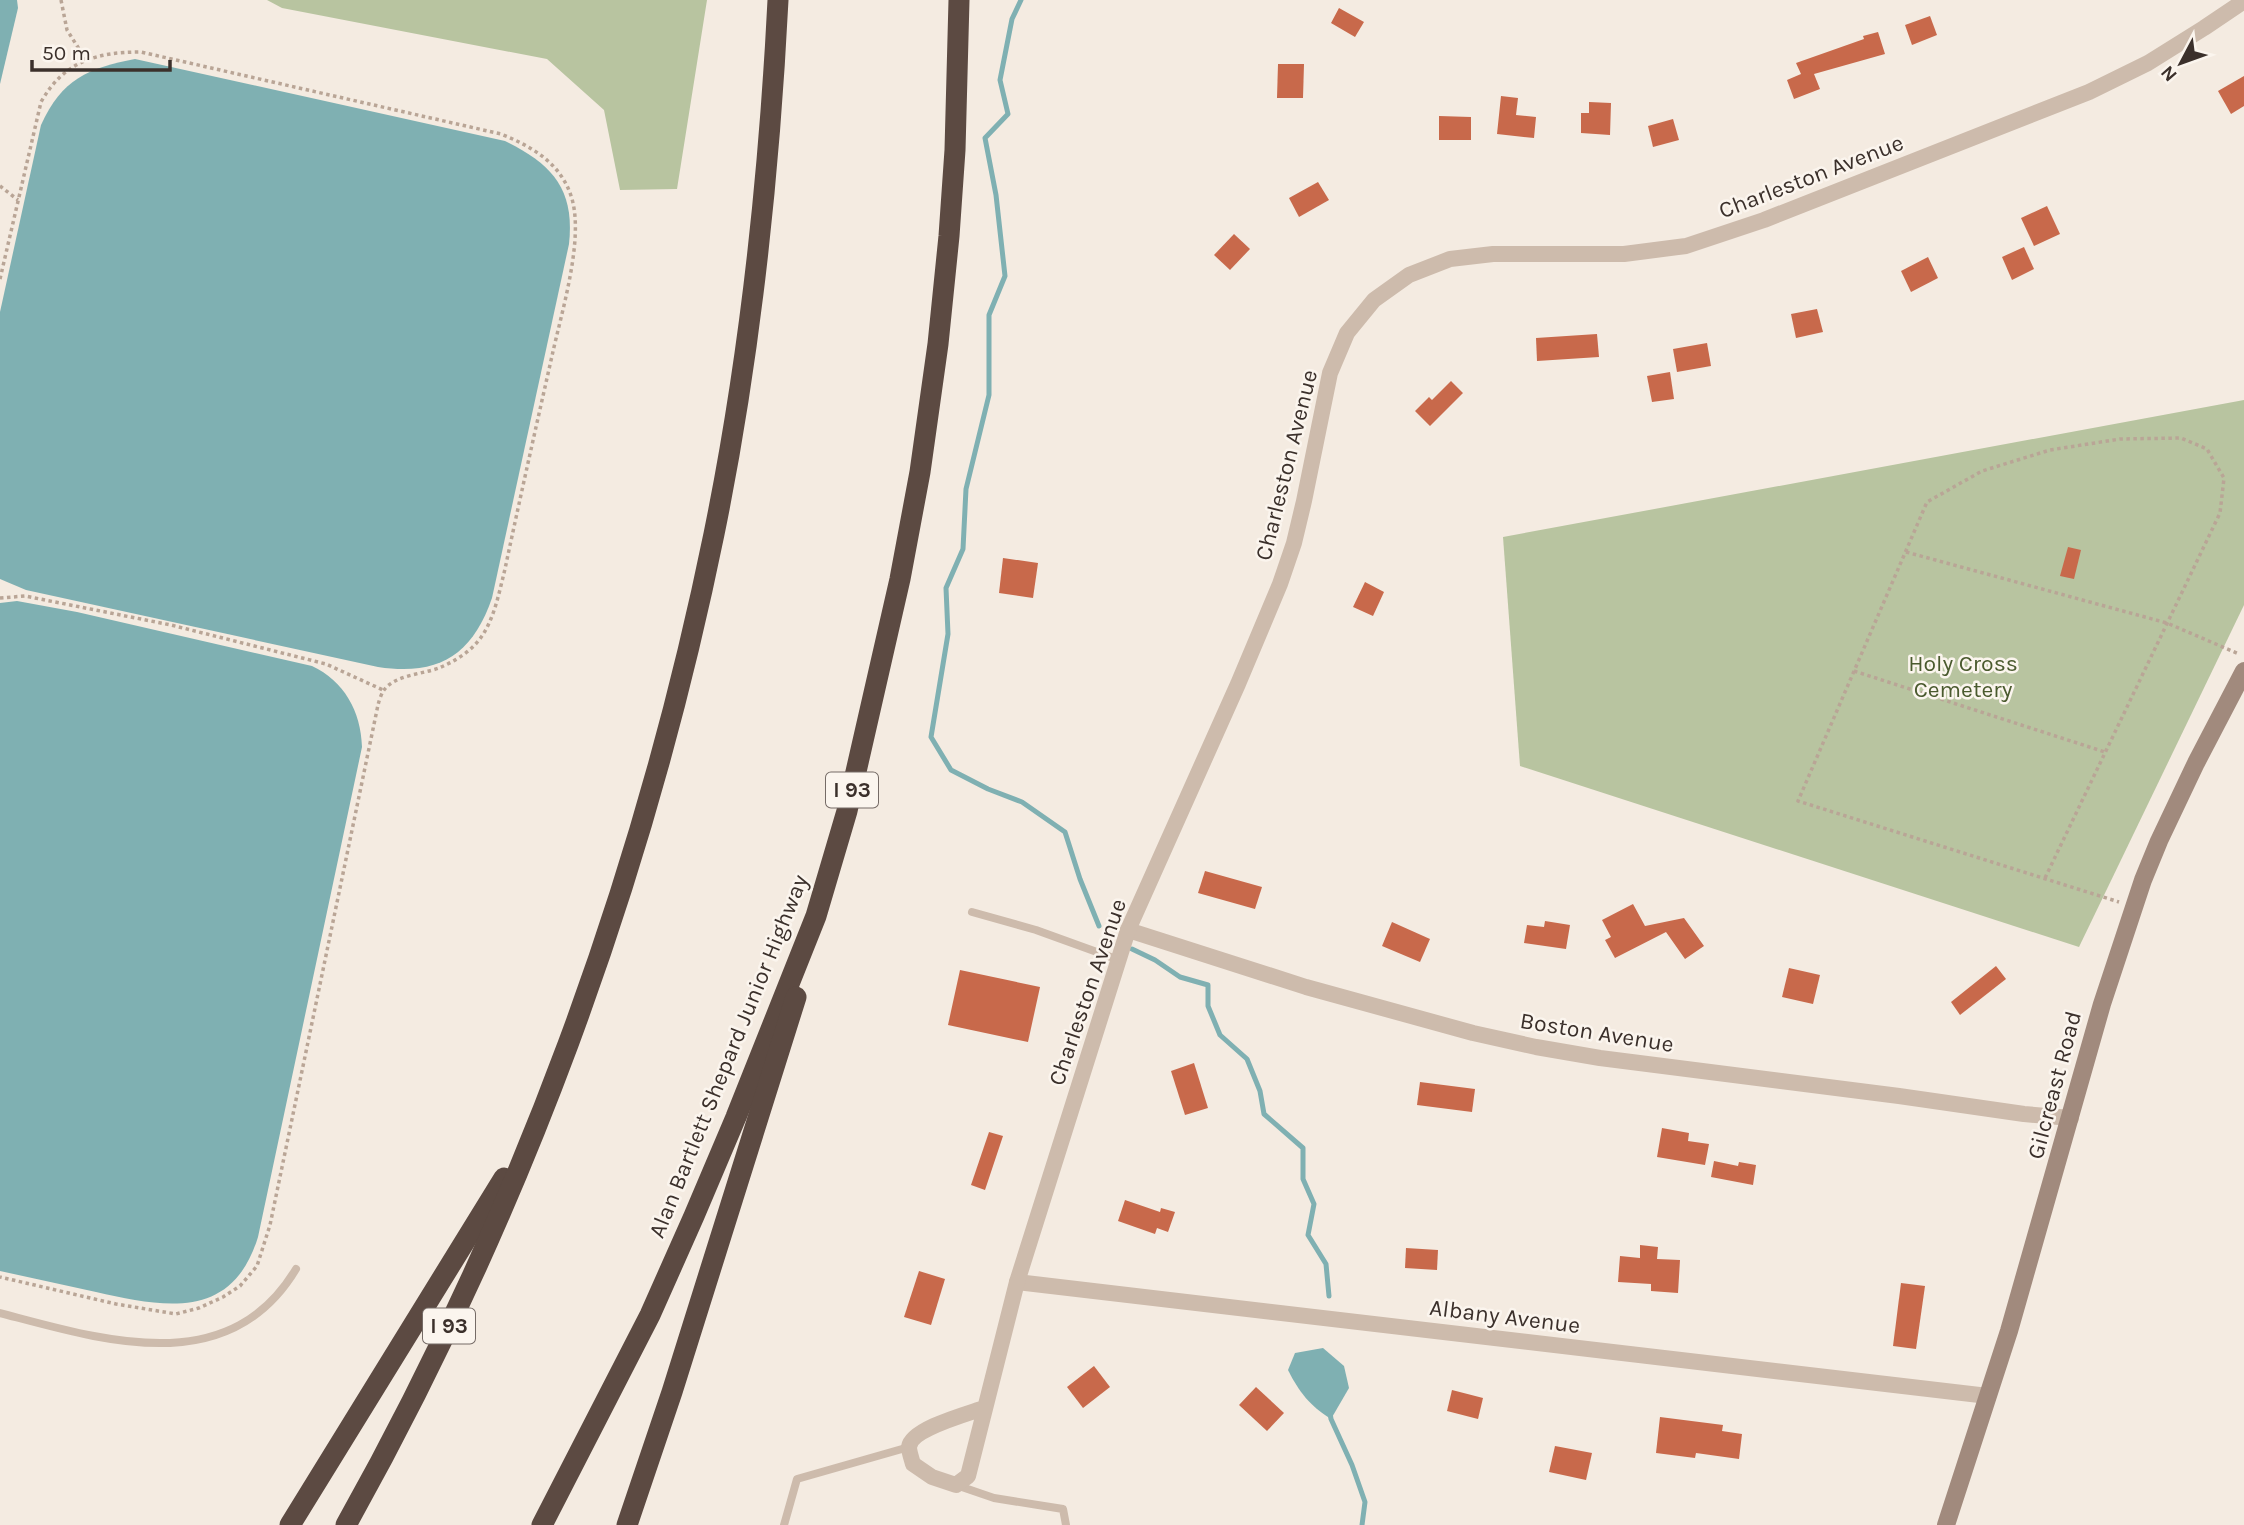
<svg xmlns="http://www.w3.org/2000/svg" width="2244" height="1525" font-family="Karla,sans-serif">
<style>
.green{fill:#b8c4a0}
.water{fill:#7fb0b2}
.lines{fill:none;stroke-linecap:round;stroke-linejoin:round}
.stream{stroke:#7fb0b2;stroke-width:5}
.building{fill:#c8694b}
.path{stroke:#b9a596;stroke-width:3.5;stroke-dasharray:3.5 3.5;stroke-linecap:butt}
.lane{stroke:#cdbbac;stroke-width:8}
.street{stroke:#cdbbac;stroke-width:16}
.secondary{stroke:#a18a7d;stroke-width:18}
.highway{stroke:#5c4a42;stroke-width:21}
.labels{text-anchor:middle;stroke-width:5;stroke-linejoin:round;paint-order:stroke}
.shield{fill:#fbf5ee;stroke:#756b66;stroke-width:2}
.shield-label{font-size:21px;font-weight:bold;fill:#3b302b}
.street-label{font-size:23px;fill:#3b302b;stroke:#fbf5ee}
.park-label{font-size:23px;fill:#4a5a2e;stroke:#fbf5ee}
</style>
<rect width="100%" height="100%" fill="#f4ebe1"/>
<g class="green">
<path d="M 267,0 L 707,0 L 677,189 L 620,190 L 604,110 L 547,59 L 282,8 Z"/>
<path d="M 2244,400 L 2244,605 L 2079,947 L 1520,766 L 1503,537 Z"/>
</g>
<g class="water">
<path d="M 0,0 L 17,0 L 18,8 L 0,84 Z"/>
<path d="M 135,59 L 505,141 C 552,164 575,189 569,244 L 492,598 C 472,656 438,676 378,667 L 26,590 L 0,579 L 0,312 L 41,125 C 62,79 88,68 135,59 Z"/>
<path d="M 17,601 L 77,612 L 312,666 C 344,681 361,711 362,747 L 258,1237 C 232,1322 163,1307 96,1292 C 64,1285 32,1278 0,1271 L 0,603 Z"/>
<path d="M 1323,1348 L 1344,1366 L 1349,1388 L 1331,1419 C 1310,1406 1299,1392 1288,1370 L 1295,1353 Z"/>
</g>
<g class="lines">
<g class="stream">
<path d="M 1021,0 L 1012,19 L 1000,80 L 1008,114 L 985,138 L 996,195 L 1005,276 L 989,315 L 989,395 L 966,489 L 963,549 L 946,588 L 948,634 L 931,737 L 951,770 L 988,789 L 1022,802 L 1065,832 L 1080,879 L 1099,926"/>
<path d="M 1132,949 L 1155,960 L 1180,977 L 1208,985 L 1208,1006 L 1220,1035 L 1247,1059 L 1260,1091 L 1264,1114 L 1303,1148 L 1303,1179 L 1314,1204 L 1308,1235 L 1326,1264 L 1329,1296"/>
<path d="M 1330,1413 L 1331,1419 L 1352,1465 L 1365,1502 L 1362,1525"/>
</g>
</g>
<g class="building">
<path d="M 1339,8 L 1364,22 L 1355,37 L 1331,23 Z"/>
<path d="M 1930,16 L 1937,35 L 1912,45 L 1905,25 Z"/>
<path d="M 1878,32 L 1885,54 L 1814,74 L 1820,89 L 1794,99 L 1787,80 L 1801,74 L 1796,63 L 1864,39 L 1863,36 Z"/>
<path d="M 1278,64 L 1304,64 L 1303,98 L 1277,98 Z"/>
<path d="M 2244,76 L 2244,106 L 2231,114 L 2218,91 Z"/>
<path d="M 1501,96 L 1518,98 L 1516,115 L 1536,117 L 1534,138 L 1497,134 Z"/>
<path d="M 1589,102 L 1611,103 L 1610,135 L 1581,133 L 1581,113 L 1589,113 Z"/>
<path d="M 1439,116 L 1471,117 L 1471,140 L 1439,140 Z"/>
<path d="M 1673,119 L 1679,140 L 1653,147 L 1648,126 Z"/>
<path d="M 1318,182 L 1329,200 L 1299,217 L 1289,198 Z"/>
<path d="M 2047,206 L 2060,234 L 2034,246 L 2021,218 Z"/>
<path d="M 1234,234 L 1250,249 L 1230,270 L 1214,255 Z"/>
<path d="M 2024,247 L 2034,269 L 2012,280 L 2002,257 Z"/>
<path d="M 1928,257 L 1938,278 L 1911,292 L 1901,271 Z"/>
<path d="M 1817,309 L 1823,332 L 1796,338 L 1791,314 Z"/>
<path d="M 1597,334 L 1599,357 L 1537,361 L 1536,338 Z"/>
<path d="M 1707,343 L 1711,366 L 1677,372 L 1673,349 Z"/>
<path d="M 1670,372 L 1674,399 L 1652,402 L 1647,376 Z"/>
<path d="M 1451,381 L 1463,393 L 1430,426 L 1415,411 L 1429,397 L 1432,400 Z"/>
<path d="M 2068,547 L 2081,550 L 2074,579 L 2060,576 Z"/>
<path d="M 1003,558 L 1038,563 L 1033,598 L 999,593 Z"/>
<path d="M 1365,582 L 1384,592 L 1373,616 L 1353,607 Z"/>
<path d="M 1205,871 L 1262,887 L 1255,909 L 1198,893 Z"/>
<path d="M 1633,904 L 1645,926 L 1684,918 L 1704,946 L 1685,959 L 1666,932 L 1615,958 L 1605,940 L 1611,937 L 1602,920 Z"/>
<path d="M 1545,921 L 1570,925 L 1566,949 L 1524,943 L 1527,925 L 1544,927 Z"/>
<path d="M 1392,922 L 1430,939 L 1420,962 L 1382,946 Z"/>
<path d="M 1996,966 L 2006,979 L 1960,1015 L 1951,1002 Z"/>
<path d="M 1789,968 L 1820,975 L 1813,1004 L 1782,997 Z"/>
<path d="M 960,970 L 1040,987 L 1028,1042 L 948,1025 Z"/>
<path d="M 1194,1063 L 1208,1108 L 1185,1115 L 1171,1071 Z"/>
<path d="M 1420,1082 L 1475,1089 L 1472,1112 L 1417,1105 Z"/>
<path d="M 1662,1128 L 1689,1133 L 1688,1141 L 1709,1144 L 1705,1165 L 1657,1157 Z"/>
<path d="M 989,1132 L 1003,1136 L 985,1190 L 971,1185 Z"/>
<path d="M 1714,1161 L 1738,1166 L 1739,1162 L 1756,1165 L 1753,1185 L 1711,1177 Z"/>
<path d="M 1125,1200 L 1160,1212 L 1161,1208 L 1175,1212 L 1168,1232 L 1157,1228 L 1155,1234 L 1118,1221 Z"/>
<path d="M 1640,1245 L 1658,1247 L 1657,1259 L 1680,1260 L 1678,1293 L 1651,1291 L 1651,1284 L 1618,1282 L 1620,1256 L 1640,1258 Z"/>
<path d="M 1406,1248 L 1438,1250 L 1437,1270 L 1405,1268 Z"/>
<path d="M 919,1271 L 945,1279 L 931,1325 L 904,1317 Z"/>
<path d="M 1901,1283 L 1925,1286 L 1916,1349 L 1893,1346 Z"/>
<path d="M 1094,1366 L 1110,1387 L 1083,1408 L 1067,1387 Z"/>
<path d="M 1256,1387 L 1284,1413 L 1267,1431 L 1239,1405 Z"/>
<path d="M 1452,1390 L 1483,1398 L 1478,1419 L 1447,1411 Z"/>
<path d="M 1660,1417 L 1723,1425 L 1722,1431 L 1742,1434 L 1739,1459 L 1696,1453 L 1695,1458 L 1656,1453 Z"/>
<path d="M 1555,1446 L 1592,1453 L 1586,1480 L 1549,1472 Z"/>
</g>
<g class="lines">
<g class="path">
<path d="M 61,0 L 67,30 L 86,60"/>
<path d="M 0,186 L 18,200"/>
<path d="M 0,279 L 41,102 C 64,61 97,52 141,52 L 501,134 C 533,147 562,164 572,199 C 584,241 561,314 552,356 C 536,427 520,498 505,569 C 499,593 494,621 479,640 C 469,653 453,662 439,668 C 423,674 395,675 384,690 C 381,694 379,701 378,705 L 270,1225 L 257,1266 L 240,1286 L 223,1297 L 199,1308 L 176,1314 L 116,1304 L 0,1277"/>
<path d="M 1906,552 L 2167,623 L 2239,654"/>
<path d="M 0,598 L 25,596 L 171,625 L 326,664 L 383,690"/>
<path d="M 1854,671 L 2105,752"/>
<path d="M 2045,878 L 2220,513 L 2224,478 L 2207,449 L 2181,438 L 2120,439 L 2050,450 L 1982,471 L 1927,502 L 1798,801 L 2119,902"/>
</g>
<g class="lane">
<path d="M 972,912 L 1036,930 L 1119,960"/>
<path d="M 0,1313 C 103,1340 229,1381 296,1269"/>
<path d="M 956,1485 L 994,1498 L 1063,1509 L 1066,1525"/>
<path d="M 784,1525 L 797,1479 L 909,1447"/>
</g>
<g class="street">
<path d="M 1128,930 L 1306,987 L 1473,1033 L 1536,1047 L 1600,1058 L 1899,1096 L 2024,1114 L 2071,1118"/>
<path d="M 1017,1282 L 1988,1396"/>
<path d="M 984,1408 C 967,1414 911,1429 909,1447 C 909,1452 912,1460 913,1464 L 932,1477 L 956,1485 L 968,1476 L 1017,1282 L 1128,930 L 1238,684 L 1280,584 L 1294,543 L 1304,501 L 1330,373 L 1347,333 L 1374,300 L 1409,275 L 1450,259 L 1493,254 L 1624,254 L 1686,246 L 1764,220 L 2089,92 L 2148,63 L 2204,28 L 2244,1"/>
</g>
<path class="secondary" d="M 1946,1525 L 2009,1331 L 2102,1004 L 2143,880 L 2159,841 L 2196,763 L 2244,671"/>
<g class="highway">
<path d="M 290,1525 L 504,1178"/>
<path d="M 346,1525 C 519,1216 643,881 714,534 C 750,358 769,179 778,0"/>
<path d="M 542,1525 L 650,1315 L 694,1216 L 736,1117 L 816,916 L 847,811 L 900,579 L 920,472 L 938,344 L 949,236 L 955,150 L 959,0"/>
<path d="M 627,1525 L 672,1392 L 796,997"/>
</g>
</g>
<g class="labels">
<g class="shield">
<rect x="826" y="772.5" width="52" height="35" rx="5"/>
<rect x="423" y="1308.5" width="52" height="35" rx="5"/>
</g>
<g class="shield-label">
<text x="852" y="797">I 93</text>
<text x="449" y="1333">I 93</text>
</g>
<g class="street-label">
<text transform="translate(1811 176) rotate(-21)" y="8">Charleston Avenue</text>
<text transform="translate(1286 465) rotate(-76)" y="8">Charleston Avenue</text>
<text transform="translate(1087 992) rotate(-71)" y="8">Charleston Avenue</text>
<text transform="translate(1597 1032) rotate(9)" y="8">Boston Avenue</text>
<text transform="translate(728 1056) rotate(-68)" y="8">Alan Bartlett Shepard Junior Highway</text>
<text transform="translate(2054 1085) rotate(-75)" y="8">Gilcreast Road</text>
<text transform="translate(1505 1316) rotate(7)" y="8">Albany Avenue</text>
</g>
<g class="park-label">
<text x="1963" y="671">Holy Cross<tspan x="1963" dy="26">Cemetery</tspan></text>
</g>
</g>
<g transform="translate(2181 63) rotate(229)" stroke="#fbf5ee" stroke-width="5" paint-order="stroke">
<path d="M0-5L12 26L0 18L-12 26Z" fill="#3b302b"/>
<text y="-10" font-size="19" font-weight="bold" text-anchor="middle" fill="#3b302b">N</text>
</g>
<path d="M32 60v10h138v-10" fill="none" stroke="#3b302b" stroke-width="3.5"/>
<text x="42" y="60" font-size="21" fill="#3b302b" stroke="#fbf5ee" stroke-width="5" paint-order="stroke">50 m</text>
</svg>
